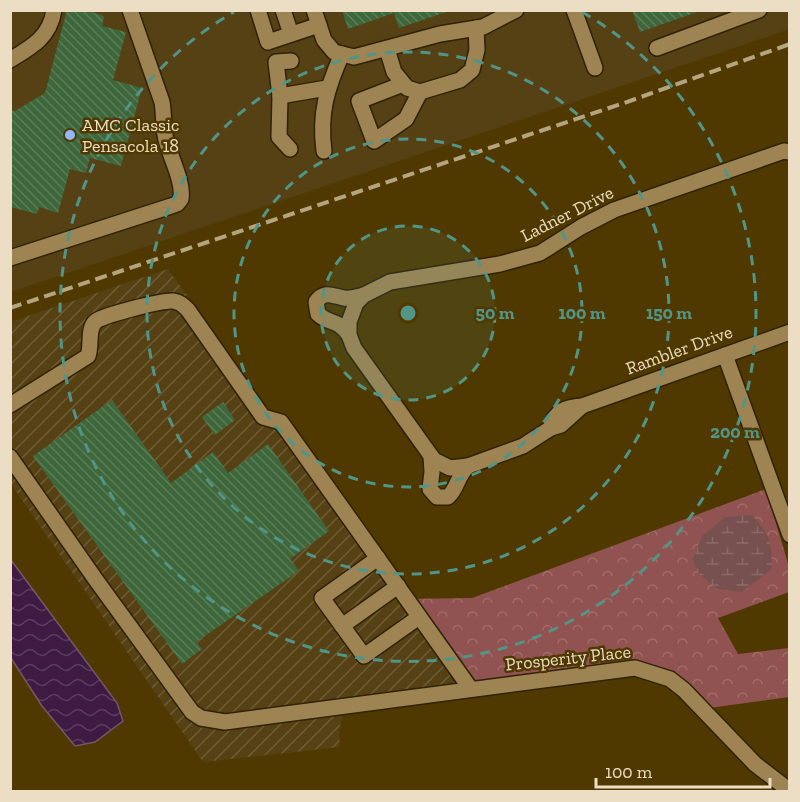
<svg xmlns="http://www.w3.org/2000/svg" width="800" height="802" font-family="'Zilla Slab',serif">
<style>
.built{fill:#564114}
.industrial{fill:url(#industrial-furrows)}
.forest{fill:url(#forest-crowns)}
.wetland{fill:url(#wetland-marsh)}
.water{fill:url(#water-waves);stroke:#73566a;stroke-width:1.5}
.building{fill:url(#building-back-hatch)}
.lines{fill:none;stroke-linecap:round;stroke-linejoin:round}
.minor-casing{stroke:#2f2208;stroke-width:18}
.minor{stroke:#9e8453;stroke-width:15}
.rail{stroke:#b5a480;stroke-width:4;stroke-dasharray:12 6;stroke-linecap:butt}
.ring{fill:none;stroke:#519588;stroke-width:3;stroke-dasharray:10 8}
.poi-dot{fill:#92b7fd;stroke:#503900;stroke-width:2}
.labels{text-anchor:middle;stroke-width:5;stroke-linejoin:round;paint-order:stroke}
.poi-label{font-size:18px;fill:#ebdec4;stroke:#503900;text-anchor:start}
.street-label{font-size:18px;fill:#ebdec4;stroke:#503900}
.centre{fill:#519588;stroke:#503900;stroke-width:3}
.ring-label{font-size:18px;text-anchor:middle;font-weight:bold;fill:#519588;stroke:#503900;stroke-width:5;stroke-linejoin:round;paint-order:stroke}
</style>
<defs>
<pattern id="industrial-furrows" width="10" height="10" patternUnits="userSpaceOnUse" patternTransform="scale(1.5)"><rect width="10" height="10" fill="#564114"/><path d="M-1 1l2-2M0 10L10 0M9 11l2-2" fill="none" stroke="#6e5c35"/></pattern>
<pattern id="forest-crowns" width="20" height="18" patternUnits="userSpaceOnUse" patternTransform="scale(1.5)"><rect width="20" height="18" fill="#915351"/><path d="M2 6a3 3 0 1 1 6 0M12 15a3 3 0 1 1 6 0" fill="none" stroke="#a16b68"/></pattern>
<pattern id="wetland-marsh" width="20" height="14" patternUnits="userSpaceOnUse" patternTransform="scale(1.5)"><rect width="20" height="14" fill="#77514f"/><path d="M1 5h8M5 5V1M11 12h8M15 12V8" fill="none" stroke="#8a6a67"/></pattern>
<pattern id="water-waves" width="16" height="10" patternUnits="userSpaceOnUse" patternTransform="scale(1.5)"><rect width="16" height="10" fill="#3f1b44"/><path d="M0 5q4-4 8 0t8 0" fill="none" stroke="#5b3c5d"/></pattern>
<pattern id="building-back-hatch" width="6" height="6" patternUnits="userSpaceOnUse" patternTransform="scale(1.5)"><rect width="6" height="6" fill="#3e673b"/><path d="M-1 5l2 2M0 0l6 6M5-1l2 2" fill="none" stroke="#5a7c56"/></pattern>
</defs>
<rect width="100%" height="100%" fill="#503900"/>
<path class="built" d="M 789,10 L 790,29 L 11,292 L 10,11 Z"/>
<path class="industrial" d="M 168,269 L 433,638 L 468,683 L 343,712 L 339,731 L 340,747 L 203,762 L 11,484 L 10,322 Z"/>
<path class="forest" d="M 766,489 L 789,567 L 789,592 L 718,618 L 738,654 L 789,648 L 789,697 L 709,708 L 656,667 L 468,683 L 405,599 L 472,598 Z"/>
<path class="wetland" d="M 752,515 C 770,534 772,543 772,569 L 742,592 L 717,589 L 697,572 L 693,559 L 702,536 L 725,517 Z"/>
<path class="water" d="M 11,560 L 117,703 L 123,721 L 95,742 L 75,746 L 42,706 L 11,658 Z"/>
<g class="building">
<path d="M 67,10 L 86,10 L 104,16 L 102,26 L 126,32 L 113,80 L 142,88 L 121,166 L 90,158 L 86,173 L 70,169 L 58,213 L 39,207 L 37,214 L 10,207 L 10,110 L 15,111 L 45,93 Z"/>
<path d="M 342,10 L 446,10 L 446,12 L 399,28 L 394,13 L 348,29 Z"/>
<path d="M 632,10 L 697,10 L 697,12 L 640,32 Z"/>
<path d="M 112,400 L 171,483 L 213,452 L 228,473 L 268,444 L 329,531 L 290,559 L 299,571 L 196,642 L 202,649 L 182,664 L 33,456 Z"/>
<path d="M 223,402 L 235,420 L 215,435 L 202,417 Z"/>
</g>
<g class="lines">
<g class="minor-casing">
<g id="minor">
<path d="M 258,10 L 268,42 L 319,25"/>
<path d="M 283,10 L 291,34"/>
<path d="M 314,10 L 324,40 L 334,52 L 354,57 L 440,34 L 483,27 L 516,10"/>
<path d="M 574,10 L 595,68"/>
<path d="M 657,48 L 759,10"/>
<path d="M 387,49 L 394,72 L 407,88 L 420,92 L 460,80 L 472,70 L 477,50 L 476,28"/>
<path d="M 10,60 C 32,47 50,37 54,10"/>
<path d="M 403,84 L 359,101 L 374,141 L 406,119 L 420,92"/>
<path d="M 280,96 L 276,62 L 291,61"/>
<path d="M 290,149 L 279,137 L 280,96 L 327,88"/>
<path d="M 324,151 C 319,113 327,88 342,54"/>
<path d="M 10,258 L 168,207 L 177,204 L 181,199 C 184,180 168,154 165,135 C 163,124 164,113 162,102 L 130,10"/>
<path d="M 349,335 C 337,318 330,325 318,314 L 316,302 C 324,290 332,296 344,298 C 351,299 357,297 364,295"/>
<path d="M 725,355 L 790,535"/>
<path d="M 10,405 L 88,356 C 92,346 87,328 96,321 C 105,315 162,300 173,301 C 180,302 183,305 188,310 L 263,417 L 281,422 L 470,688"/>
<path d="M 551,428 C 554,411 566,407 582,406 L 790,332"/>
<path d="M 431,456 L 432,472 L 430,489 L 437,497 L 448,497 C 458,488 457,476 468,466 L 523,446 L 551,428 L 561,425 L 582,406"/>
<path d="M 10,457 L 96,580 L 192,712 L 201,718 L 225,722 L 635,668 L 670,679 L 684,690 L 755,764 L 790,791"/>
<path d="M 468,466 L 450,468 L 434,460 L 354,348 L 349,335 L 349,322 L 356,303 L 364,295 L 390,282 L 500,264 L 540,253 L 581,227 L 614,210 L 784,151 L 790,152"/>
<path d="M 378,558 L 322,598 L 364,656 L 419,617"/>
<path d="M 342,626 L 398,586"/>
</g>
</g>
<use href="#minor" class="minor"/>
<path class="rail" d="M 10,308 L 624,103 L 790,44"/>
</g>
<circle cx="408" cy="313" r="87" fill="#519588" fill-opacity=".12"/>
<g class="ring">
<circle cx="408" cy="313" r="87"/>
<circle cx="408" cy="313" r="174"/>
<circle cx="408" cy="313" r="261"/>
<path d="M582 12A348 348 0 1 1 234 12"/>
</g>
<circle class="poi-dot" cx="70" cy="135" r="6"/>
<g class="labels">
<g class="poi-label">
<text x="82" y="131">AMC Classic<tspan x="82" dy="21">Pensacola 18</tspan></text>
</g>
<g class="street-label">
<text transform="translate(567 214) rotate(-27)" y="6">Ladner Drive</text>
<text transform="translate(679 350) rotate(-20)" y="6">Rambler Drive</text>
<text transform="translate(568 658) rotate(-6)" y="6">Prosperity Place</text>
</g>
</g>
<circle cx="408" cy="313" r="9" class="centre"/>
<g class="ring-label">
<text x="495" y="319">50 m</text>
<text x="582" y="319">100 m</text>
<text x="669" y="319">150 m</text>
<text x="735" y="438">200 m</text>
</g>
<rect width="800" height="802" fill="none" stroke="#ebdec4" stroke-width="24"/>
<path d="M596 778v9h174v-9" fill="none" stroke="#ebdec4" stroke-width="3"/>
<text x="605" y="778" font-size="18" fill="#ebdec4" stroke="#503900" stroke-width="4.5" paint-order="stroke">100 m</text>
</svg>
